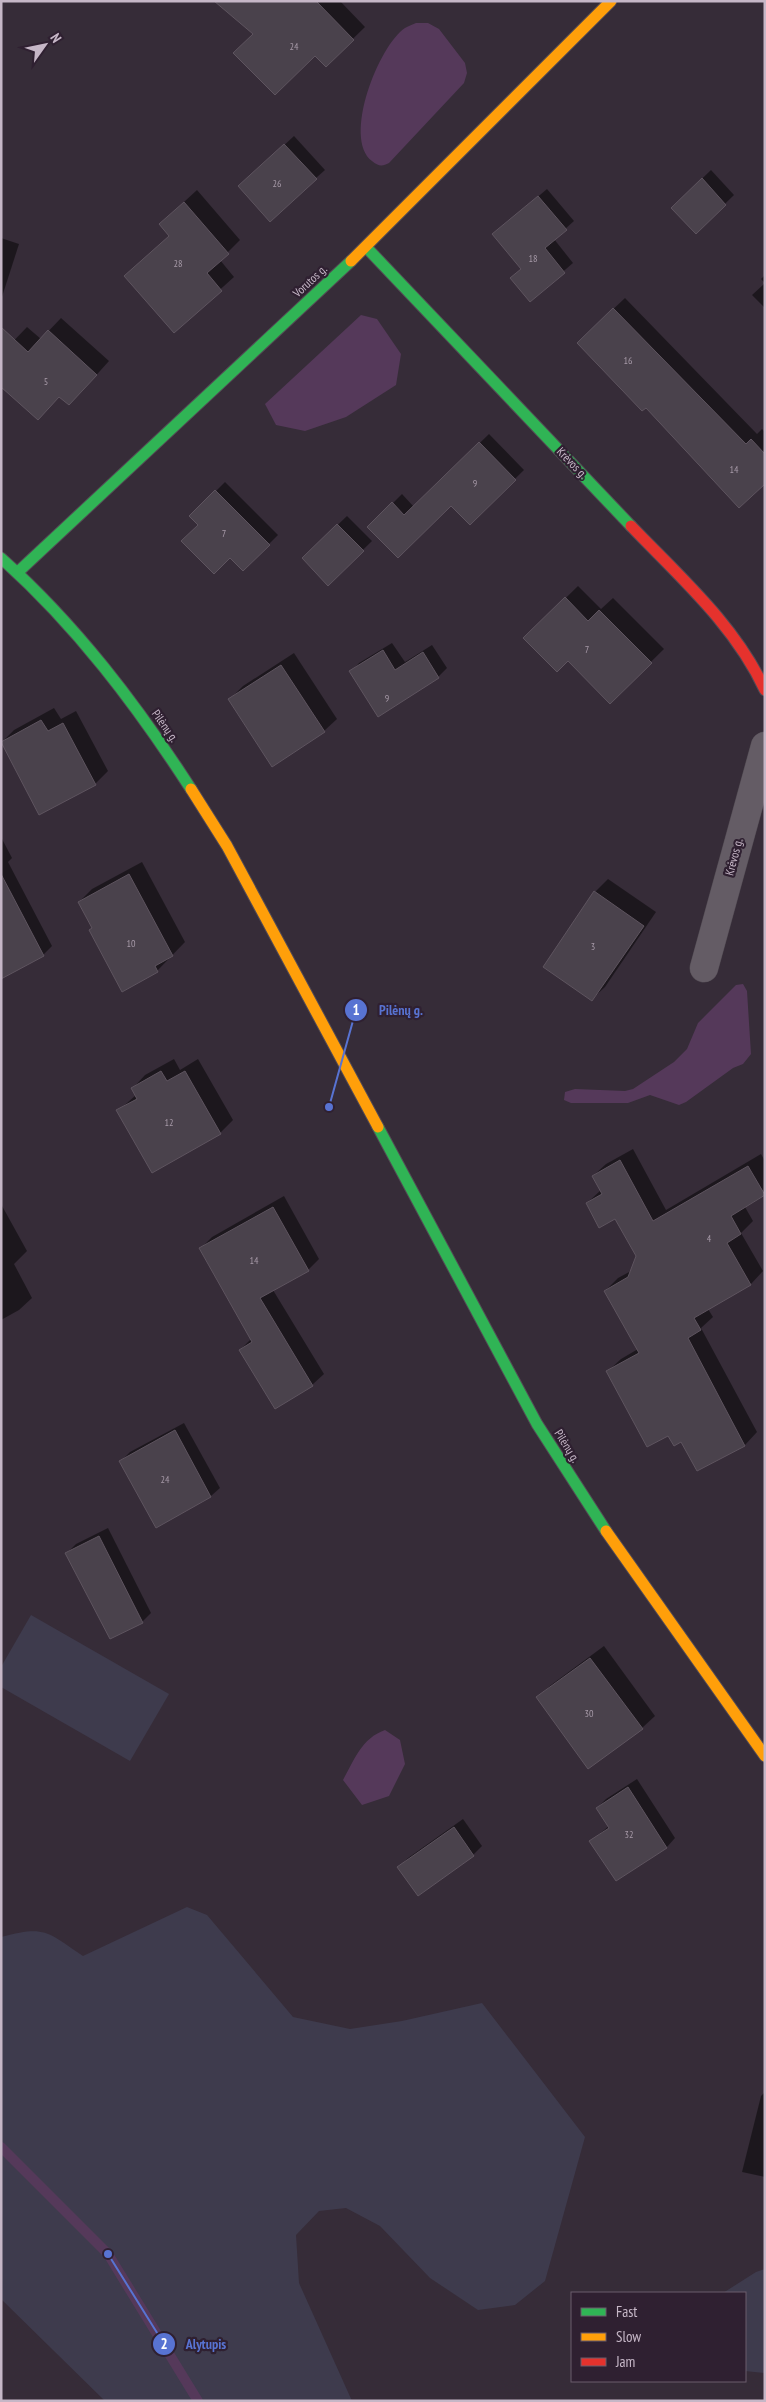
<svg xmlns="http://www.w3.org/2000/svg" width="766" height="2402" font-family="'PT Sans Narrow',sans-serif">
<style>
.green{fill:#3e3b4d}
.water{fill:#55395a}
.shadow{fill:#0007}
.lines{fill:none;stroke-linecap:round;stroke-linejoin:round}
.stream{stroke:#55395a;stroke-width:10}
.building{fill:#4a424c;stroke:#5e545f}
.street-casing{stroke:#4f4850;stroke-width:29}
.fast-casing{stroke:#534a54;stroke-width:13}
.slow-casing{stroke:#534a54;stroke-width:13}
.jam-casing{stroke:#534a54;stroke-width:13}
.street{stroke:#645c65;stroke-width:28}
.fast{stroke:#30b455;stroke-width:11}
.slow{stroke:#ff9f0a;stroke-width:11}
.jam{stroke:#e5322d;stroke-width:11}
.labels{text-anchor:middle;stroke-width:4.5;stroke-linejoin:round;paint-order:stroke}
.number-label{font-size:10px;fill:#a79aa8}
.street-label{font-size:12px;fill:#c6b7c7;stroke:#2f2031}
.leader{fill:none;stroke:#5873d2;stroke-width:2}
.callout-dot{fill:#5873d2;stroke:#2f2031;stroke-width:2}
.mark-label{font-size:15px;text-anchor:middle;font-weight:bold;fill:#fff}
.callout-label{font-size:14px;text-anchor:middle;font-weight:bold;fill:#5873d2;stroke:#2f2031;stroke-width:4.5;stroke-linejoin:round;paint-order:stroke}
</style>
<rect width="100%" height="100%" fill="#362c38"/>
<g class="green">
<path d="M 31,1615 L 169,1694 L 130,1761 L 1,1687 L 1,1667 Z"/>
<path d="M 187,1907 L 207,1915 L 293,2017 L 350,2029 L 402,2021 L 482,2003 L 585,2137 L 545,2281 L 515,2305 L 478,2310 L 430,2278 L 380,2226 L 346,2208 L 319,2211 L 296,2235 L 299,2283 L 352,2401 L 105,2401 L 1,2299 L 1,1937 C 46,1925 47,1932 83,1956 Z"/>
<path d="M 765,2269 L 765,2373 L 745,2371 L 745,2293 L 723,2293 L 756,2272 Z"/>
</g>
<g class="water">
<path d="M 416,23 L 428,23 L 439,29 L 465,63 L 467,73 L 464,83 L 389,163 C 382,167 378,166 372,161 C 342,138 379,45 405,28 C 408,26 412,25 416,23 Z"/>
<path d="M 361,315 L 377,319 L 401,354 L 396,385 L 346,417 L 305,431 L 276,425 L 265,404 Z"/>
<path d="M 743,984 L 747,991 L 751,1054 L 743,1064 L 733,1068 L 686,1102 L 679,1105 L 650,1095 L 628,1103 L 571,1103 L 564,1100 L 565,1092 L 575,1089 L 625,1091 L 633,1089 L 674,1062 L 687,1049 L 698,1023 L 736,985 Z"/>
<path d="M 385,1730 L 400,1740 L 405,1764 L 389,1796 L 362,1805 L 343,1780 C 354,1760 362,1738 385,1730 Z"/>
</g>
<g class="shadow">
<path d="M 288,1 L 340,1 L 365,27 L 326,65 L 315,54 L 255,34 Z"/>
<path d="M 294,136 L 325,170 L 316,178 L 249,178 Z"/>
<path d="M 711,170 L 734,195 L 696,232 L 681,199 Z"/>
<path d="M 547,189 L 574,221 L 554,239 L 573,263 L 530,300 L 522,268 L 494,234 Z"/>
<path d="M 197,190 L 240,240 L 220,260 L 234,277 L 174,331 L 126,276 L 170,236 L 160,224 Z"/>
<path d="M 1,238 L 19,244 L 1,300 Z"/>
<path d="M 765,275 L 765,308 L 752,295 L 765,283 L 761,279 Z"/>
<path d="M 625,298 L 757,434 L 762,429 L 765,432 L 765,482 L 646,406 L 589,332 Z"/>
<path d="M 61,318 L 109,361 L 82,391 L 1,354 L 27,327 L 41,339 Z"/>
<path d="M 489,434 L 524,470 L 470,523 L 451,504 L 369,527 L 402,494 L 414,507 Z"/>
<path d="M 225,482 L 278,535 L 243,570 L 191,516 Z"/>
<path d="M 347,516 L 372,541 L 328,584 L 303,558 Z"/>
<path d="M 578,586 L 601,609 L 613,598 L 664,649 L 610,702 L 568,660 L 525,638 Z"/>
<path d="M 392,643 L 405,662 L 432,645 L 447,668 L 438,677 L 351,672 L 359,663 Z"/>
<path d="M 294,653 L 337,719 L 324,731 L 230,699 L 243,686 Z"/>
<path d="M 54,708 L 61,719 L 76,711 L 108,771 L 95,784 L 1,743 L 14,730 Z"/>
<path d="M 1,837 L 12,858 L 8,862 L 52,946 L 43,955 L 1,977 Z"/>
<path d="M 142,862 L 185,942 L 157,971 L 93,927 L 79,902 L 92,889 Z"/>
<path d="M 608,879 L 656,912 L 605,987 L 592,999 L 595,892 Z"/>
<path d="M 174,1059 L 180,1070 L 198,1059 L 233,1120 L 220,1133 L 118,1111 L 136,1095 L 133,1088 L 145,1075 Z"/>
<path d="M 633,1149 L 666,1210 L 761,1154 L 765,1161 L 765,1195 L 745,1207 L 753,1221 L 741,1233 L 763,1271 L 751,1284 L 708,1309 L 713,1317 L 701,1328 L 757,1432 L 745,1445 L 698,1470 L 682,1441 L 669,1434 L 608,1371 L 621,1359 L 638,1349 L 605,1291 L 618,1278 L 631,1271 L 637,1256 L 616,1217 L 587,1203 L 601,1190 L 593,1176 L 606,1164 Z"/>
<path d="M 284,1196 L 319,1259 L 308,1270 L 273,1290 L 324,1374 L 312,1385 L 240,1350 L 251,1339 L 201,1248 L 212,1237 Z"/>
<path d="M 1,1204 L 27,1251 L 14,1264 L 32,1298 L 19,1310 L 1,1320 Z"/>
<path d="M 184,1423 L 220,1488 L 211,1496 L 121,1461 L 130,1452 Z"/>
<path d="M 108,1528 L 151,1613 L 142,1622 L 67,1553 L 76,1544 Z"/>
<path d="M 604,1646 L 655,1716 L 642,1728 L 538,1697 L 551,1685 Z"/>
<path d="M 637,1779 L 675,1838 L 667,1847 L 616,1880 L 591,1841 L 609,1826 L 597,1808 L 606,1799 Z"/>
<path d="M 463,1819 L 482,1846 L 473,1855 L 418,1894 L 399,1867 L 408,1858 Z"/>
<path d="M 765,2092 L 765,2177 L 742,2172 L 761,2096 Z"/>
</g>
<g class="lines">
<path class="stream" d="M 1,2147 L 108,2254 L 198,2401"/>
</g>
<g class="building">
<path d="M 214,1 L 316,1 L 354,40 L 326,67 L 315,56 L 275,95 L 233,53 L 253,34 Z"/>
<path d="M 284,144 L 317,179 L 270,222 L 238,186 Z"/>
<path d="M 702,178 L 726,205 L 696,234 L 671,208 Z"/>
<path d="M 538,196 L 567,230 L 545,248 L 565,273 L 530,302 L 510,278 L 521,269 L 492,234 Z"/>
<path d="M 184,202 L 229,254 L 207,273 L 222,291 L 174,333 L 124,276 L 169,236 L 159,224 Z"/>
<path d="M 613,308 L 746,444 L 751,439 L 765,454 L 765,484 L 739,508 L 646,408 L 642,411 L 577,343 Z"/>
<path d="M 1,327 L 28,352 L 48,330 L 97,375 L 69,405 L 59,397 L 38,420 L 1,387 Z"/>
<path d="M 479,442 L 516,480 L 470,525 L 451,506 L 398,558 L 367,527 L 392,502 L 404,515 Z"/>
<path d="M 215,490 L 270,545 L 243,571 L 230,558 L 214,574 L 181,541 L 198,525 L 189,516 Z"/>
<path d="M 337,524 L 364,551 L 328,586 L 302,558 Z"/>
<path d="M 565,597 L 588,621 L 599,610 L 652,663 L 610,704 L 568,661 L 557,672 L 523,638 Z"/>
<path d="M 383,650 L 395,670 L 423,652 L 439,678 L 378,717 L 349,671 Z"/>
<path d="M 281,665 L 325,732 L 272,767 L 228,699 Z"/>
<path d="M 41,720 L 48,731 L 63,723 L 96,785 L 39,815 L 1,742 Z"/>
<path d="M 1,874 L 44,956 L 1,979 Z"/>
<path d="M 129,874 L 173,956 L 155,966 L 158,972 L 122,992 L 89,930 L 92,928 L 78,902 Z"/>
<path d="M 594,891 L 644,926 L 592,1001 L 543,967 Z"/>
<path d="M 161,1071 L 167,1081 L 185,1071 L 221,1134 L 152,1173 L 116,1110 L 137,1099 L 131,1088 Z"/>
<path d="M 620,1160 L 653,1221 L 748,1166 L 765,1195 L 731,1216 L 741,1234 L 727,1243 L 751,1285 L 694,1318 L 701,1330 L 688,1338 L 745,1446 L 697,1471 L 681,1442 L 674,1446 L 668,1436 L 647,1447 L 606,1371 L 639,1353 L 604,1291 L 628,1277 L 636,1256 L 615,1219 L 599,1228 L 586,1203 L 602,1194 L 592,1176 Z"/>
<path d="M 273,1207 L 309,1271 L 260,1298 L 313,1386 L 275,1409 L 239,1350 L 252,1342 L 199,1248 Z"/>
<path d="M 175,1430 L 211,1497 L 156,1528 L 119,1461 Z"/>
<path d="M 99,1536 L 143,1623 L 110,1639 L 65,1553 Z"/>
<path d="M 590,1658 L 643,1729 L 588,1769 L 536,1697 Z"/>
<path d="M 628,1787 L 667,1848 L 616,1881 L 589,1841 L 609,1828 L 596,1808 Z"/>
<path d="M 454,1827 L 474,1856 L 418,1896 L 397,1867 Z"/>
</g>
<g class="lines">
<g class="street-casing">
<path id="street" d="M 704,968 L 765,746"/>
</g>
<g class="fast-casing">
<g id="fast">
<path d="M 366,247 L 631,526"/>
<path d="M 1,558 C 76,625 136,704 191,789"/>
<path d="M 18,572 L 351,261"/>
<path d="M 378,1127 L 537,1424 L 606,1531"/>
</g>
</g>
<g class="slow-casing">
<g id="slow">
<path d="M 351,261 L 611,1"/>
<path d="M 191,789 L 227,846 L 378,1127"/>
<path d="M 606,1531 L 765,1756"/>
</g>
</g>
<g class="jam-casing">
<path id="jam" d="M 631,526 C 680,577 735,625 765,690"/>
</g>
<use href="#street" class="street"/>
<use href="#fast" class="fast"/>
<use href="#slow" class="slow"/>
<use href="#jam" class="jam"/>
</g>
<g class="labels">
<g class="number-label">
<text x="294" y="50">24</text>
<text x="277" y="187">26</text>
<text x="533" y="262">18</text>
<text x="178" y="267">28</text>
<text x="628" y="364">16</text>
<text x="46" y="385">5</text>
<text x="734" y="473">14</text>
<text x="475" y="487">9</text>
<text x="224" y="537">7</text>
<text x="587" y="653">7</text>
<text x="387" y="702">9</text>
<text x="131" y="947">10</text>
<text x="593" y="950">3</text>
<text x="169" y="1126">12</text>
<text x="709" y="1242">4</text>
<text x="254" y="1264">14</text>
<text x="165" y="1483">24</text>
<text x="589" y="1717">30</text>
<text x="629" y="1838">32</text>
</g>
<g class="street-label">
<text transform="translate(310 281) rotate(-43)" y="4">Vorutos g.</text>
<text transform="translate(572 463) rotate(46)" y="4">Krėvos g.</text>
<text transform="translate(165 726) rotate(55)" y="4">Pilėnų g.</text>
<text transform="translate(734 857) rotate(-75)" y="4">Krėvos g.</text>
<text transform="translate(567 1446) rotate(58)" y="4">Pilėnų g.</text>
</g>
</g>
<path class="leader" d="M329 1107L356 1010M108 2254L164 2344"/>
<g class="callout-dot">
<circle cx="329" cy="1107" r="5"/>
<circle cx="108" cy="2254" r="5"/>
<circle cx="356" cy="1010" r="12"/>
<circle cx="164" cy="2344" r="12"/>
</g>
<g class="mark-label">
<text x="356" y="1015">1</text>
<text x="164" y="2349">2</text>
</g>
<g class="callout-label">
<text x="401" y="1015">Pilėnų g.</text>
<text x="206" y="2349">Alytupis</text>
</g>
<rect width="766" height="2402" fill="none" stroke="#c6b7c7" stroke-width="5"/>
<rect x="571" y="2292" width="175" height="90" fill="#2f2031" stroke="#6b5c6d"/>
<rect x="581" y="2308" width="25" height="8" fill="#30b455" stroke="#6b5c6d"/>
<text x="616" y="2317" font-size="15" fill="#c6b7c7">Fast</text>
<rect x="581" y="2333" width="25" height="8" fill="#ff9f0a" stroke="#6b5c6d"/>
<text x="616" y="2342" font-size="15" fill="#c6b7c7">Slow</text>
<rect x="581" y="2358" width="25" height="8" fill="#e5322d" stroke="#6b5c6d"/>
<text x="616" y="2367" font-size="15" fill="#c6b7c7">Jam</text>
<g transform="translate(45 45) rotate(57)" stroke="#2f2031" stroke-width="4" paint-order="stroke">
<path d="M0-4L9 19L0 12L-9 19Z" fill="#c6b7c7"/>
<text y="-8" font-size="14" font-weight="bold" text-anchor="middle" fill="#c6b7c7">N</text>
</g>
</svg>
